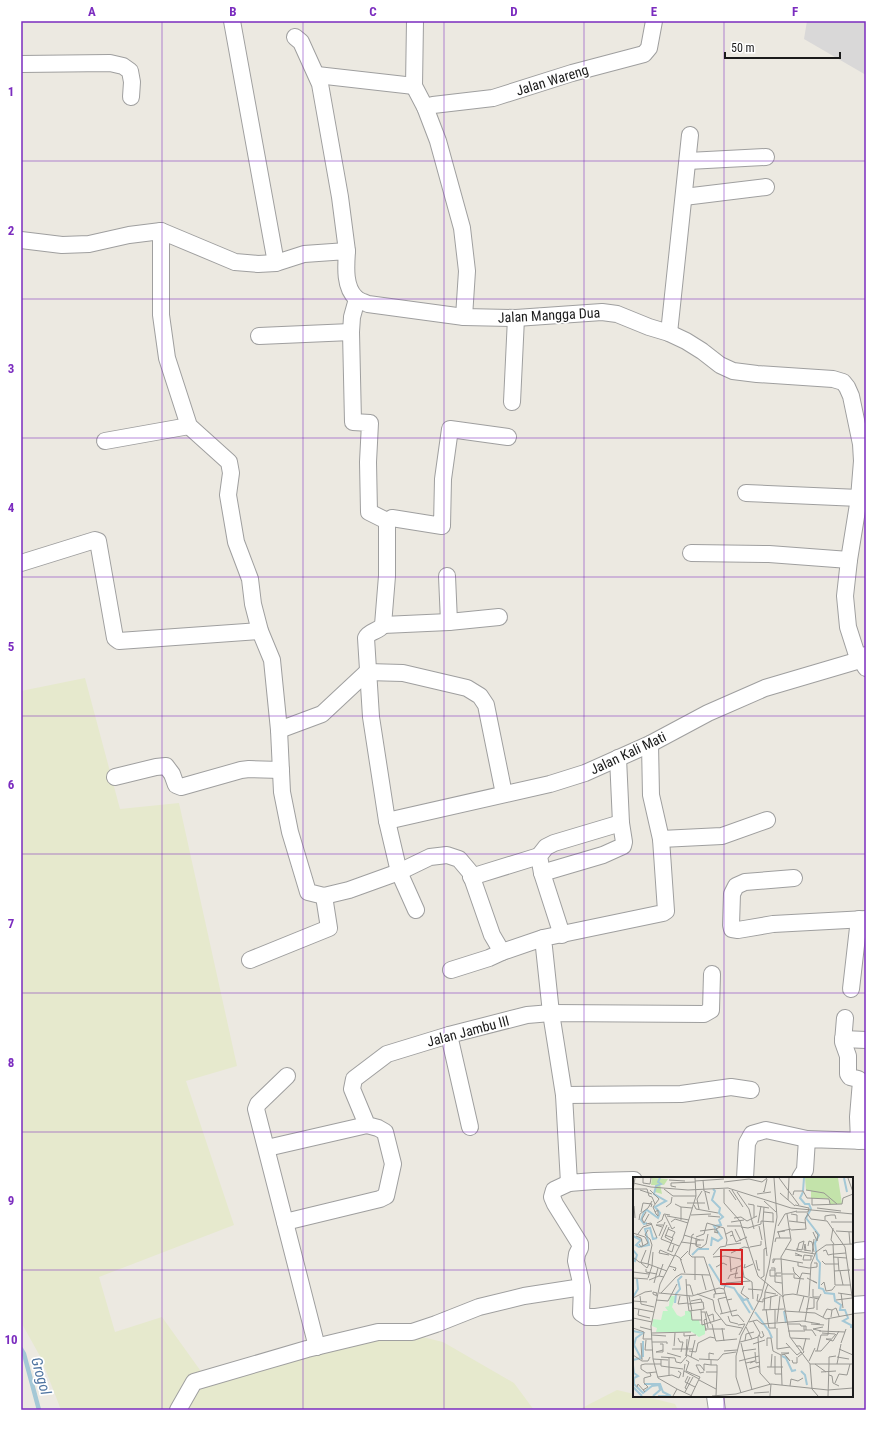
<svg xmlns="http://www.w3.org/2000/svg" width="887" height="1431" font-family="'Roboto Condensed',sans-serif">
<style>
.residential{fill:#d9d8d8}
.farmland{fill:#e6e9cd}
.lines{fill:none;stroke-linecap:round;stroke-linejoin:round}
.stream{stroke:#a4c8d6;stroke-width:4.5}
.street-casing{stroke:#9f9f9f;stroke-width:18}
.street{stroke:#fff;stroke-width:16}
.grid{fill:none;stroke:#7b2cbf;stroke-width:1;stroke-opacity:0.55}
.labels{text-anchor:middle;stroke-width:3.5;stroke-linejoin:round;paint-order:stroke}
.street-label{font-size:14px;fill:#1b1b1b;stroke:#fff}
.water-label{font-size:15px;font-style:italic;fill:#5075a1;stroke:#fff}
.inset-river{fill:none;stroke:#a4c8d6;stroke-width:2}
.inset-road{fill:none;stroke:#989792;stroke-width:1}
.view{fill:#d62828;fill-opacity:0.15;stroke:#d62828;stroke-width:2}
.inset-edge{fill:none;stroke:#1b1b1b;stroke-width:2}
.neatline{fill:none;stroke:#7b2cbf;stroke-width:1.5}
.grid-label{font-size:13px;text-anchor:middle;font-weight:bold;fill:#7b2cbf}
</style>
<rect width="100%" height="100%" fill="#ece9e1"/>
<path class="residential" d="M 807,21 L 866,21 L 866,75 L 804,39 Z"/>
<g class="farmland">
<path d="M 85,678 L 120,809 L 179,803 L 237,1066 L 186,1081 L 234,1225 L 99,1277 L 115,1332 L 162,1317 L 205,1377 L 298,1343 L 385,1328 L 443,1342 L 514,1383 L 534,1410 L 61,1410 L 41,1358 L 21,1322 L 21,691 Z"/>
<path d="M 617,1390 L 634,1394 L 634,1396 L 643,1396 L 675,1404 L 678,1410 L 578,1410 Z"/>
</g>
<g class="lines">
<path class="stream" d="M 21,1349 L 24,1354 L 39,1410"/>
<g class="street-casing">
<g id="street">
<path d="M 232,21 L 276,263"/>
<path d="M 415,21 L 414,86 L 425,107 L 438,141 L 462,228 L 467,271 L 464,317"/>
<path d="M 295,37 L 301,42 L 320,84 L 340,197 L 347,251"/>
<path d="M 21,64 L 110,63 L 123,66 L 130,71 L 132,82 L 131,97"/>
<path d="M 317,75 L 414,86"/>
<path d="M 425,107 L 433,105 L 493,98 L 572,73 L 644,54 L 649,48 L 654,21"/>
<path d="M 688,161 L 766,157"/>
<path d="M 684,197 L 766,187"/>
<path d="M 161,231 L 161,315 L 167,358 L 189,426 L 229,462 L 231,473 L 228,495 L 236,542 L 250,579 L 253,604 L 260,631 L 272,660 L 279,730 L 282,792 L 290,832 L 308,892 L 324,896 L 349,890 L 399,872 L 430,857 L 447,855 L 459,859 L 470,872 L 492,935 L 502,952 L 543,938"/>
<path d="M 21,240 L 62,245 L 89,244 L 129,235 L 161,231 L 235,262 L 258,264 L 276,263 L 304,254 L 347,251 C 346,266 344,287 356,298 C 359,301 364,302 368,304 L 464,317 L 516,318 L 602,312 L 617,314 L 649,327 L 669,333 L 686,341 L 702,351 L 720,365 L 733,371 L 757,374 L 833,379 L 843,382 L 847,387 L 851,396 L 861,444 L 862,461 L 859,498 L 849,560 L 845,596 L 848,627 L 856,652 L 866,668"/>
<path d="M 357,299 L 352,317 L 351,332 L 353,422 L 370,423 L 368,462 L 369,512 L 387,521"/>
<path d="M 669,333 L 690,135"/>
<path d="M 259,336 L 351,332"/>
<path d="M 512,402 L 516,318"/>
<path d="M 105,441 L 189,426"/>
<path d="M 746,493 L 859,498"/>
<path d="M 387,521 L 387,576 L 383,625 C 378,632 369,631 366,638 L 371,717 L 387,821 L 399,872 L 416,910"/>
<path d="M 387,521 L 392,518 L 442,526 L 443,479 L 450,429 L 508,437"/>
<path d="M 691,553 L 769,554 L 849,560"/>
<path d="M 21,563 L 95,540 L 98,541 L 115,638 L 119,641 L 260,631"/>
<path d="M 447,576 L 449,622"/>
<path d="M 383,625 L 449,622 L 499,617"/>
<path d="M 279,730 L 322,714 L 367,672 L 403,673 L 467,688 L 480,696 L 486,705 L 504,794"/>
<path d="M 115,777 L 156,767 L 166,766 L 172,774 L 176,785 L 181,787 L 241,770 L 249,769 L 281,770"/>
<path d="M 387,821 L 550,784 L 585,773 L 650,744 L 708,713 L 765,688 L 860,660 L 866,655"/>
<path d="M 661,839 L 722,836 L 767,820"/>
<path d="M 542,873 L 603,855 L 623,846 L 624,842 L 621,823 L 618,758"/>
<path d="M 471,877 L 539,856"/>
<path d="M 794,878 L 745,882 L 736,886 L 732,894 L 731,925 L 732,929 L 738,930 L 773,924 L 866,919"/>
<path d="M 562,935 L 542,873 L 539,856 L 546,847 L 554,843 L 621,823"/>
<path d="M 250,960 L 329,928 L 324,896"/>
<path d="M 451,970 L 489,958 L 502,952"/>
<path d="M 851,989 L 859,919"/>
<path d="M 845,1018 L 843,1042 L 848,1056 L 848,1074 L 850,1077 L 858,1079 L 861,1081 L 858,1117 L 859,1141"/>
<path d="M 449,1035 L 470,1127"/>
<path d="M 843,1039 L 866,1040"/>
<path d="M 287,1076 L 258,1104 L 256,1109 L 317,1347"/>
<path d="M 564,1095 L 681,1094 L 731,1087 L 751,1090"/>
<path d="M 267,1148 L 367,1125"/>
<path d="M 745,1178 L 747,1143 L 752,1134 L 766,1130 L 807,1139"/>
<path d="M 800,1178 L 805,1170 L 807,1139 L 866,1141"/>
<path d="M 634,1180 L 594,1181 L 569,1183 L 564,1095 L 551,1013 L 543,938 L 663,913 L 666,911 L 661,839 L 651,795 L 650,744"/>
<path d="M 569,1183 L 554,1190 L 552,1197 L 555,1204 L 580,1244 L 580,1248 L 577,1254 L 576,1261 L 582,1287 L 581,1313 L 587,1317 L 596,1317 L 634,1311"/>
<path d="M 285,1222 L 380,1199 L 386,1196 L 393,1164 L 385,1132 L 378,1128 L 367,1125 L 352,1089 L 354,1079 L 387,1054 L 449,1035 L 527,1015 L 551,1013 L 704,1014 L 711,1010 L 712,974"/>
<path d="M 857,1251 L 866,1250"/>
<path d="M 852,1305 L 866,1304"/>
<path d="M 715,1396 L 717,1410"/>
<path d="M 178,1410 L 194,1382 L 307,1349 L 378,1332 L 412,1332 L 436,1324 L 479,1307 L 524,1296 L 582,1287"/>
</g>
</g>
<use href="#street" class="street"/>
</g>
<path class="grid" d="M 162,21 L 162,1410M 303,21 L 303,1410M 444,21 L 444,1410M 584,21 L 584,1410M 724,21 L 724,1178M 21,161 L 866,161M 21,299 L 866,299M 21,438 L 866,438M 21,577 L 866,577M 21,716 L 866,716M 21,854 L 866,854M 21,993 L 866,993M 21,1132 L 866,1132M 21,1270 L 634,1270M 852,1270 L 866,1270M 724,1396 L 724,1410"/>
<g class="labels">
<g class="street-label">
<text transform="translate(552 80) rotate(-17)" y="5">Jalan Wareng</text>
<text transform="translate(549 315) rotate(-3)" y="5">Jalan Mangga Dua</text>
<text transform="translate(628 753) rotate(-25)" y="5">Jalan Kali Mati</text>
<text transform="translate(468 1031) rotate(-15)" y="5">Jalan Jambu III</text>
</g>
<g class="water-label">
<text transform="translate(41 1376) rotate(74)" y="5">Grogol</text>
</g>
</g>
<g transform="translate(633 1177)">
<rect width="220" height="220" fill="#ece9e1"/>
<path d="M 19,1 L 35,2 L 31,8 L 27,7 L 29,17 L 22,15 L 23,8 L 18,8 ZM 172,1 L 205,1 L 209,27 L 197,27 L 197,22 L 178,21 L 178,14 L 173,13 Z" fill="#c3e3aa"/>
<path d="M 37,119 L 43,119 L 39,130 L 44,138 L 48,140 L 52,138 L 52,134 L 58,134 L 59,143 L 66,143 L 67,147 L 72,148 L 72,157 L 66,160 L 59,155 L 23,155 L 24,151 L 19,149 L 20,142 L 28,143 L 30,134 L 35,134 L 32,130 L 36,129 Z" fill="#c0f4c7"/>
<path class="inset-river" d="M 211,1 L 214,15M 170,14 L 171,1M 170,15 L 167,21 L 172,27 L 176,27 L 178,32 L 173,41 L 186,58 L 182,66 L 184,82 L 187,86 L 186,111 L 190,112 L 192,116 L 201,117 L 202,124 L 208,128 L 207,133 L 212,133 L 215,141 L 210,144 L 218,148 L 218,151M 14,46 L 11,47 L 8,43 L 11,35 L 14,33 L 25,41 L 27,36 L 22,30 L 33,24 L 21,17 L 23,9 L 28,7 L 25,5 L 27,1M 0,59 L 8,63 L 3,68 L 6,70 L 16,68 L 12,52 L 17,51 L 20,62 L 24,61M 78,69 L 79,61 L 85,64 L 89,61 L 81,49 L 88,48 L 86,43 L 90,40 L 86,36 L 87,31 L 79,23 L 82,14 L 80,12M 0,73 L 4,78 L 2,84 L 0,83M 59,78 L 65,72 L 76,72M 76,87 L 89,108 L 101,111 L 117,136M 105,117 L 111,123 L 114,122 L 120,133M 0,120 L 5,112 L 4,102M 42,126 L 43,117 L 47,112 L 45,103 L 49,99M 151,134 L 153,146M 122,135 L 136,154 L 139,161M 0,154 L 10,156 L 3,161 L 1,168 L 8,181 L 0,183M 10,164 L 10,180M 149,179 L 153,181 L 159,194 L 163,193M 0,188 L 1,196 L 5,199 L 1,201 L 1,207 L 10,216 L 19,209 L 26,208 L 27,213 L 20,219M 168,194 L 172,198 L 174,208M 11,207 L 27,207 L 30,215 L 38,219M 0,210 L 9,219M 25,219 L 38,219"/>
<path class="inset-road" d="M 10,1 L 10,6 L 17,7 L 18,1M 146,1 L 166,28M 215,1 L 220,15M 36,3 L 52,4M 70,3 L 71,14 L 77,16M 62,4 L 91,2M 91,5 L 116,2 L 129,5 L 134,1M 0,6 L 18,10 L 55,13 L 95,11 L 158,31 L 220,37M 43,10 L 38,9 L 38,6 L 62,5M 0,12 L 14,12 L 16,19 L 19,20 L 22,27M 31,12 L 40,19 L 63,19M 91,12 L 91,26 L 107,44 L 125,99 L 150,120M 0,13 L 2,1M 7,13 L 19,17M 17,13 L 26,22 L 20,30 L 23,37M 96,13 L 103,23M 99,13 L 110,30M 173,13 L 191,16 L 204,27M 130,14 L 131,15 L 134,2M 72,15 L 76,33M 104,15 L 116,32 L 121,52M 147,16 L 162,29M 124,17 L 138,15M 160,18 L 161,14 L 170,14 L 174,21 L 196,22 L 197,27M 179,21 L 179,28 L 209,27 L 210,21 L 220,17M 155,23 L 156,1M 131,24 L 143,35M 54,26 L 72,26M 42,27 L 48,30 L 59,31M 115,27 L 121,28 L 121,40M 61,28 L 63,32 L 85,36M 162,28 L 176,31 L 175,35 L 163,35M 1,29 L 2,41M 124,29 L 136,31M 33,30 L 38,26 L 39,20M 48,30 L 48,43M 184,31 L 208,34M 66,32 L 64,22 L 69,14M 8,35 L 10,26 L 19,27 L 18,30M 13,35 L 9,42 L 11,46 L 16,37M 22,35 L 25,33 L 25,39 L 23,37M 131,35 L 140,36 L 140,45M 174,36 L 178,42 L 194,44 L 212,70 L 220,126M 158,37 L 164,38 L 164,45M 32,38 L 39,52 L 42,50M 58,38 L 78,37M 34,39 L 56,43M 75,39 L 87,40M 101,41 L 108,40 L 114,44 L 124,39M 6,43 L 7,37 L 15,31 L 19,24M 192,43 L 192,39 L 198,38 L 202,38 L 203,42M 130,44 L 134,79M 130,44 L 131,30M 156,44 L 173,46M 38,45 L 42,42 L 55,46M 98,45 L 111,43M 198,45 L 220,45M 24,46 L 29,43 L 31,37 L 37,38M 74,46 L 91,51 L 94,63 L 93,69 L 87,70 L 80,78M 125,46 L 128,29M 13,47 L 18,46 L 24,61M 128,47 L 128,44 L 141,45M 34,48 L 28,62 L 46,69M 94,49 L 108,49M 126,49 L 129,63M 145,49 L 152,37 L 164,34M 29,50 L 23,48 L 30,48M 36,50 L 32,60 L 39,64M 108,50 L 115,51 L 128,47M 200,51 L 198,63 L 201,67M 35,52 L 42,55 L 39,61M 102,52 L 108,64M 15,53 L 12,58 L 17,62 L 19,68 L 15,87 L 34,94M 158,53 L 173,52 L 172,42 L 175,37M 67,54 L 82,52 L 82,55M 203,54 L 220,55M 81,55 L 85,56 L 83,52 L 87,50M 144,55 L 158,52M 180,55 L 184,64 L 185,58 L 182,54M 216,55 L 217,67M 0,56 L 12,60 L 15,66 L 8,70 L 6,67M 5,57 L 10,50 L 19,47M 61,57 L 59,58 L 56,77 L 59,80 L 71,80 L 77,98M 93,57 L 99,54 L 100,58 L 97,59M 32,58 L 40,61 L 35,73M 51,58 L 67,63M 100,58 L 103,65 L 114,60M 3,59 L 8,61 L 10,69M 26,59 L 32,45M 63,60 L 71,57 L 74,46M 63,61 L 63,69 L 68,71 L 73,67 L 75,57M 147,61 L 145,55 L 152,54M 48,65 L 63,67M 142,65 L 143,61 L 158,61M 200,67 L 202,108M 68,68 L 63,68 L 64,63 L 71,63M 94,68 L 108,66M 175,69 L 176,64 L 179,65 L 181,75M 117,70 L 128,68 L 128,64M 152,72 L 182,77M 163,72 L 169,73 L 171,64M 34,73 L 39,75 L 41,68M 164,74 L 166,66 L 171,64M 173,74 L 172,67 L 171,73 L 178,74M 190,74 L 193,73 L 195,78 L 200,77M 98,76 L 111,70 L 117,71M 179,77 L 181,62M 201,77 L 213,76M 36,78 L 26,76 L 27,73 L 41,79M 42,78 L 47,81 L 52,96M 162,78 L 169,79 L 162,76M 178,79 L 178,83 L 170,83 L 171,78 L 180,79M 0,80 L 6,85 L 15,87M 62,80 L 62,103M 80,80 L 92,79 L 108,82 L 111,100 L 119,105 L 120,122M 97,80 L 98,95M 200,80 L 214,81M 205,81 L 206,94M 142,82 L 140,86 L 140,82 L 148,82M 148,82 L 170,86M 49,83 L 47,82 L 55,74M 123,83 L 125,93 L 127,93M 189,84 L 192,87 L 206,87M 8,85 L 13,73M 165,85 L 165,89 L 176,91 L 184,90 L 184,86 L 181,86M 8,86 L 14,91 L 16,87M 112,87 L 111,91 L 120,87M 19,89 L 20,75M 36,89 L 43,91 L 42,94 L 40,92M 83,90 L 90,86 L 94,88M 160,90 L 161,95 L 167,101M 104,91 L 102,101 L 111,100M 138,91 L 142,91 L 142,105 L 149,106M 13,92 L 13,95 L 24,97M 97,93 L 110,88M 142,93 L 137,93 L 137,99 L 142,99M 201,94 L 217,93M 207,94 L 210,108M 0,95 L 16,97M 149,97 L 163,97M 69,98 L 73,113M 161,98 L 161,101 L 171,102M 26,99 L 30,87M 148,99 L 143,99 L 143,96 L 148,96M 0,101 L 15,102M 15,101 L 19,89M 128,101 L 131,99 L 131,72 L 134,71M 167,101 L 169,96 L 178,97M 174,101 L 184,106 L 180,104M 53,102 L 54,119 L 55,127 L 56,134 L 71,132 L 70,125 L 55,127M 95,102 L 97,98 L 105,96M 16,103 L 26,99 L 31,100M 21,106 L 25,91M 135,107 L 132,115 L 143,117M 53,108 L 57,108 L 60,118M 188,108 L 191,105 L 193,114 L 199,113 L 202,109M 202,108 L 218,108M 111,109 L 108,116 L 116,122M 91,112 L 93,106 L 117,104M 115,112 L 129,113M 180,112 L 180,120 L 186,120M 26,116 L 59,119 L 86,111 L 91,112 L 94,123 L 99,122M 28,116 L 43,100 L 48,97 L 77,98 L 83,117 L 81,112M 205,116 L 219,118M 208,116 L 210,131M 64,117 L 80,123 L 82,134 L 93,148 L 109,151M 125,117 L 124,124 L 130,125M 164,117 L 167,102M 23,118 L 24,116 L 20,115 L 20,117 L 24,119M 7,119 L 8,127 L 21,130M 47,119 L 45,127 L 55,126M 56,119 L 59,134M 176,119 L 178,87 L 183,75 L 193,68 L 220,67M 150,120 L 151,118 L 160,117 L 186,122M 0,121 L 12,115 L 19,114M 81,121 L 81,117 L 92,116M 150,121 L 148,80 L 158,63 L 154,37M 150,121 L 157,160 L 177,187 L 219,187M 23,123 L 35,124 L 44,107M 94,123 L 99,139 L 105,138 L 111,145M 203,123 L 219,121M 0,124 L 14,125M 58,124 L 68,122 L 69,125M 130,125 L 130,122 L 145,118M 0,131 L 21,135M 6,132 L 5,138 L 17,141M 133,132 L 135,146M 137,132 L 138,119M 173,132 L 181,131 L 181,122M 68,133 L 69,148 L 88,142M 129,133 L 151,132M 131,133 L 132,115M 184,133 L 184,125 L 188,117M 58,134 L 59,143 L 69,143M 73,134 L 78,147M 151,134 L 182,136 L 193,142 L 220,137M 68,135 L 72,135 L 75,151M 166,135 L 171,119M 89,136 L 85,122 L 94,120M 87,137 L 104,133M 75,139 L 80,137 L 81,144M 95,139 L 97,145 L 105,147M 190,140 L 194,132 L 199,133M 198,140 L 199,133 L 203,131 L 206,139M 0,141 L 19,145M 172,144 L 176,121M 116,145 L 124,143 L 129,147 L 170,144 L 187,147M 144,145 L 147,119M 135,146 L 136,151 L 143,151M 79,147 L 82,161M 154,147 L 167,147 L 168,149 L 173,149 L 173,153M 178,147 L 191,148M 105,148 L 112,147 L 106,158M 171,149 L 171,153 L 179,153 L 183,159M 7,150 L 19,153M 113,150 L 119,162 L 125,160 L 127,156 L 120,144M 0,151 L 11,155 L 10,162 L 19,162M 89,151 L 91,164M 142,151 L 142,133M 144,151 L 144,172M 72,152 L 92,152M 73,154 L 71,143 L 74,142M 155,154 L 172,154M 186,154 L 212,155M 188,154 L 180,152 L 190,150M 19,156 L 58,155M 51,156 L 51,159 L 63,158M 189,156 L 202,157M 19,158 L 33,159M 126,158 L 128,161 L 131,159 L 129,154M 188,158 L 195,158 L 196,141M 125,160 L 127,196 L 137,207M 45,161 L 47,165 L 50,165 L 48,175M 158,161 L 177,162M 54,162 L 53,179 L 57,158M 198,162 L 193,162 L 200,164 L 206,154M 13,163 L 12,173 L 20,173M 112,164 L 113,157 L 121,155M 19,165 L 34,165 L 34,167M 107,165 L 119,162M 8,166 L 9,183M 108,166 L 119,213M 153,166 L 164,178 L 168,175M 208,166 L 213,152M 27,167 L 30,167 L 30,175 L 23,175 L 30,173M 120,167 L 132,163M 41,169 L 42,156M 134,169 L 134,161 L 138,161 L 140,174 L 148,178M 163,169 L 167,169 L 171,175 L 165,180M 39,172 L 60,172M 144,172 L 157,170M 206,172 L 220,178M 170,173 L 173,161M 56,174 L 63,175 L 65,166 L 77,160 L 82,161 L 83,164 L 104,162M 91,174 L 104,173M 109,174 L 123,172M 182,174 L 188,174 L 203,157M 184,174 L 188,158M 122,175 L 123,186 L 127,185M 34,176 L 48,180M 148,176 L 156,176 L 148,178M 151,177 L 157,184 L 153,179M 0,178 L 9,184 L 15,184 L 17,180M 54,178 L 66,184M 148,178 L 149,208M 142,179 L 142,197 L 149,197M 28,180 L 42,181 L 43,185M 58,180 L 62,163M 204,180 L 216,182M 20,182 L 35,183M 66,182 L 85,183 L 90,177 L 103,175M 28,183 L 28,189 L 50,192M 53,183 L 56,185 L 53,194M 76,183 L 76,176 L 81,177M 159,183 L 160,186 L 164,186 L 164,180M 106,184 L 126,179M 176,184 L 182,171M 43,185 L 48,186 L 54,179M 113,186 L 122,184 L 117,186M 12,187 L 8,188 L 8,192 L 14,196 L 23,195M 12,187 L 28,187M 177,187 L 179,212 L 185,219M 182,187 L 193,195M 196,187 L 196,180 L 203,179M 204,187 L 208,167M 134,190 L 150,190M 138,190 L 139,177M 116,192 L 126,189 L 126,191M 71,193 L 67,188 L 63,188 L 67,196 L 71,195M 51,194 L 66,202M 53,194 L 67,200 L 58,219M 71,194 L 71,187 L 78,188M 73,195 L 84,195 L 84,188 L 78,188 L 78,183M 188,195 L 203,194M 196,198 L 199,199 L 200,206 L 206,209M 36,199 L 36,181M 55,199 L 52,205 L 62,210M 25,200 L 39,198 L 46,201 L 48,196 L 45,194M 50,200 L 52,187M 103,200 L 103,179 L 108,159 L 128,120 L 136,88 L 144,40 L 141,1M 103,200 L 108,216M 66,203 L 83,212M 202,206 L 206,197 L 214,198 L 217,187M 157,209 L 158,202 L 165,204 L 170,201M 4,210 L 5,207 L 12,215M 44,212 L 25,201 L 20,182 L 18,149 L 27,107 L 50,62 L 59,32 L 63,19 L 62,1M 54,212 L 52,211 L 57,200M 10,213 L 15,210 L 11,206 L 11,201 L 18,199 L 17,196M 52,215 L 60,200M 121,216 L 136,215M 40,219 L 44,212 L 59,219M 79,219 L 103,217 L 138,207 L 195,213 L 220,211M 83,219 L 84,195M 137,219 L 138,207M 195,219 L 196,187"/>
<path class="view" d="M 88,73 L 109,73 L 109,107 L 88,107 Z"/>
<rect width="220" height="220" class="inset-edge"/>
</g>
<rect width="887" height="1431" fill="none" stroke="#ffffff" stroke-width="44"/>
<path d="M725 52v6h115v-6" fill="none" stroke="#1b1b1b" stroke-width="2"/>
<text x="731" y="52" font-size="12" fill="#1b1b1b" stroke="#ffffff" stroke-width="3" paint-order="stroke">50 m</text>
<rect x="22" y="22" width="843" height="1387" class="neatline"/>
<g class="grid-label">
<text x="92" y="16">A</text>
<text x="233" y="16">B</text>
<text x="373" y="16">C</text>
<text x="514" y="16">D</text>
<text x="654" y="16">E</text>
<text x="795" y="16">F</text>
<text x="11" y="96">1</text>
<text x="11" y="235">2</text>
<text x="11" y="373">3</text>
<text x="11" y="512">4</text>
<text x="11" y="651">5</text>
<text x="11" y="789">6</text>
<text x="11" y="928">7</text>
<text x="11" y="1067">8</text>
<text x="11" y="1205">9</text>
<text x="11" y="1344">10</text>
</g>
</svg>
